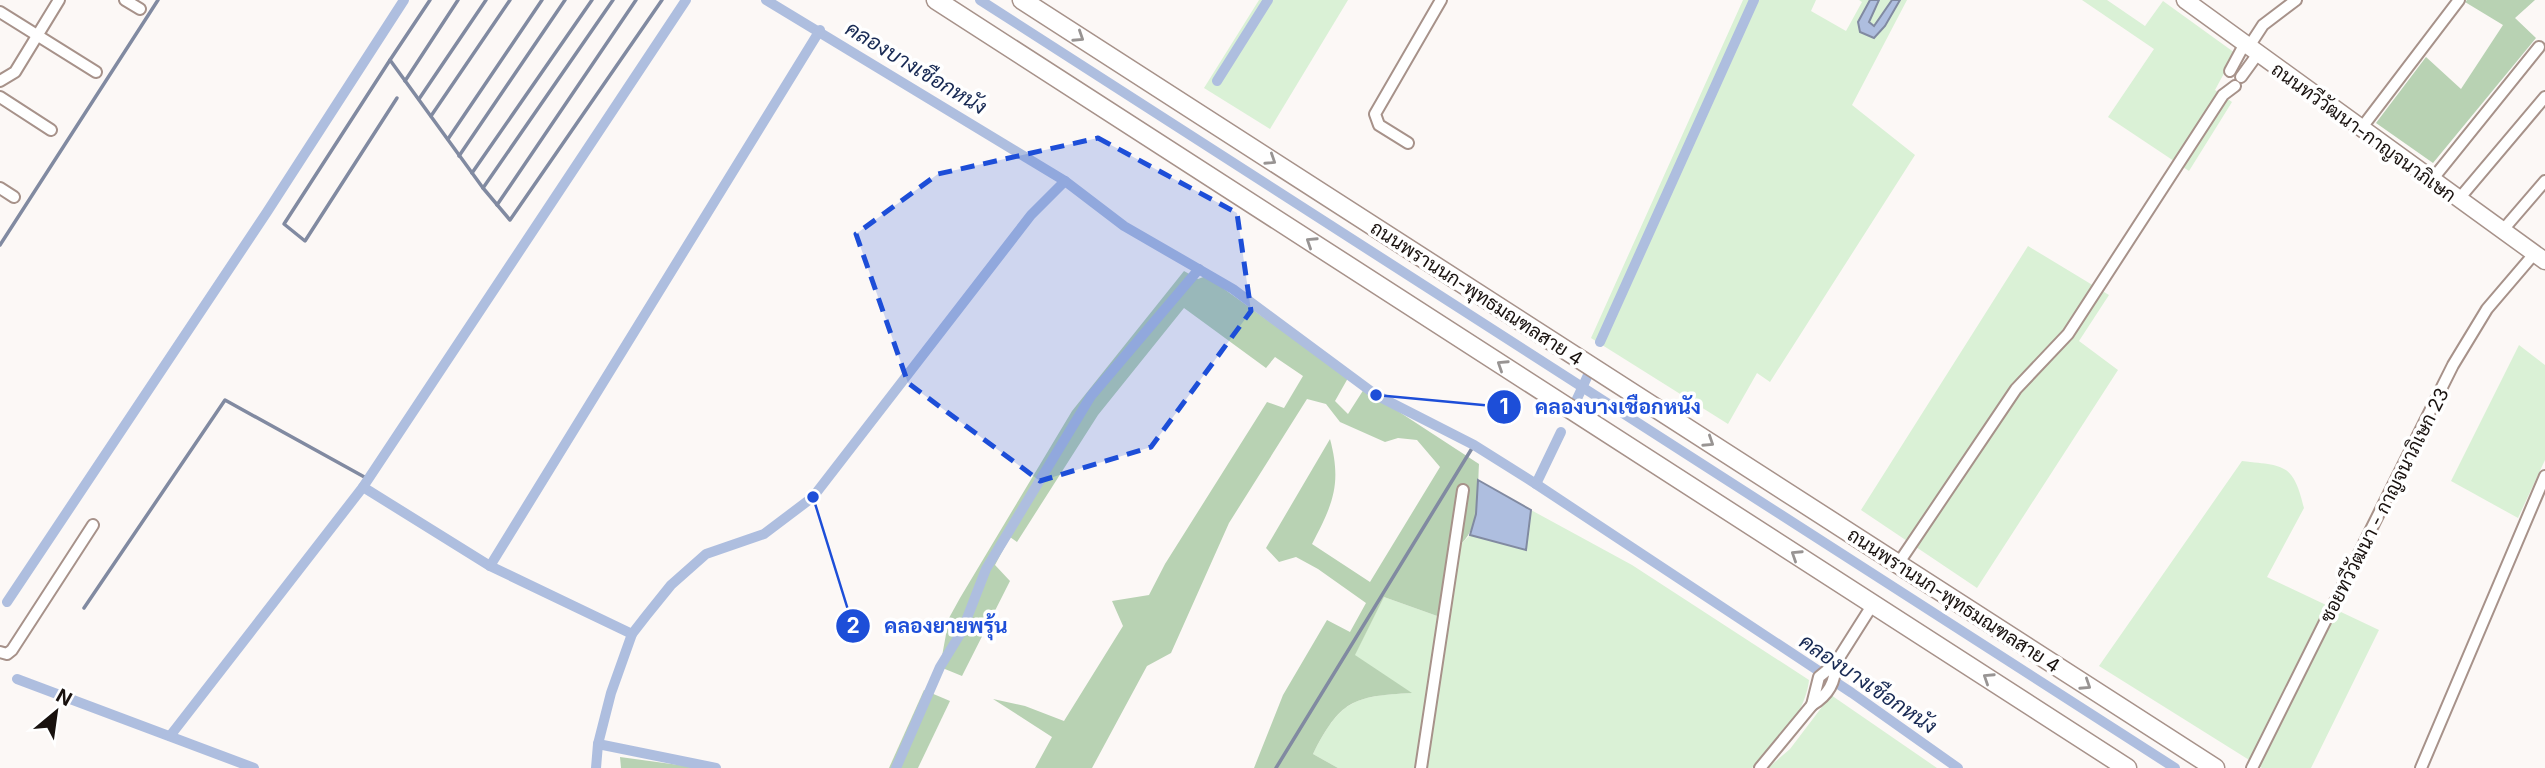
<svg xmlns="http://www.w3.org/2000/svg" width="2545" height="768" font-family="Inter,Sarabun,sans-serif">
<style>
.green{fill:#daf1d6}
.forest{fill:#b8d2b3}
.water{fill:#aebedf;stroke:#818aa1;stroke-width:2}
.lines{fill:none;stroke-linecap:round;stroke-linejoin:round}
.stream{stroke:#818aa1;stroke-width:3.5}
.canal{stroke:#aebedf;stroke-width:10}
.street-casing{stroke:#a7928a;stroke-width:14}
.secondary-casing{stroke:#a7928a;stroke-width:19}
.primary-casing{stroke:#a7928a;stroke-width:21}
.street{stroke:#fff;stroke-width:10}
.secondary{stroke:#fff;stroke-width:16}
.primary{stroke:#fff;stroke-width:18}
.oneway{stroke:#989493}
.marked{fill:#1d4ed8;fill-opacity:0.2;stroke:#1d4ed8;stroke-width:5;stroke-dasharray:14 9;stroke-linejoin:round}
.labels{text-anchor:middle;stroke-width:7;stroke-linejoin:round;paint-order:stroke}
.street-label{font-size:19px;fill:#19120f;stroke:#fff}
.water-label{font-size:21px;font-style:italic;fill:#182a54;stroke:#fff}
.leader{fill:none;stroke:#1d4ed8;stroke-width:2.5}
.callout-dot{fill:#1d4ed8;stroke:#fff;stroke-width:2.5}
.mark-label{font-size:21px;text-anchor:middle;font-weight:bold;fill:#fff}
.callout-label{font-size:21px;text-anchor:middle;font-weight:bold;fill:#1d4ed8;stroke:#fff;stroke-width:7;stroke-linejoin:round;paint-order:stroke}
</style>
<rect width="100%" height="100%" fill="#fcf8f6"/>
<g class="green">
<path d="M 1259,0 L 1348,0 L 1270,129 L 1204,88 Z"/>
<path d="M 1743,0 L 1816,0 L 1811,11 L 1846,31 L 1862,2 L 1859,0 L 1870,0 L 1858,22 L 1860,32 L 1885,26 L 1900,0 L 1907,0 L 1852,105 L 1915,155 L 1770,382 L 1757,373 L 1728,424 L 1591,338 Z"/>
<path d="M 1879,0 L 1892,0 L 1874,26 L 1868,22 Z"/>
<path d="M 2082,0 L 2107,0 L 2145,26 L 2163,1 L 2235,53 L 2215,90 L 2232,102 L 2189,171 L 2108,117 L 2154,49 Z"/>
<path d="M 2028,246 L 2109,295 L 2079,341 L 2118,370 L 1977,588 L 1861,510 Z"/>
<path d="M 2519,345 L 2545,365 L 2545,460 L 2518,518 L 2451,481 Z"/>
<path d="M 2242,461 C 2285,466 2293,463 2304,508 L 2267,577 L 2379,630 L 2311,768 L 2262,768 L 2099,666 Z"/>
<path d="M 1531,510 L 1632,565 L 1809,680 C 1806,712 1776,747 1752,768 L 1426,768 L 1457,548 L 1470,535 L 1526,550 Z"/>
<path d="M 1384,597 L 1440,617 L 1415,768 L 1338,768 L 1313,754 C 1340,702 1351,696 1411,693 L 1354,656 Z"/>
<path d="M 1831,695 L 1937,768 L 1768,768 L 1790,749 Z"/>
</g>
<g class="forest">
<path d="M 2467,0 L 2535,0 L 2515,18 L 2536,38 L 2433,163 L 2376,123 L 2426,57 L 2461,89 L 2503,25 L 2465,2 Z"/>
<path d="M 1184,271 L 1198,279 L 1206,276 L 1348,378 L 1335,401 L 1348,414 L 1364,389 L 1479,464 C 1477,492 1482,530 1456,548 L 1440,617 L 1384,597 L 1355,655 L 1412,693 C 1352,696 1340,701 1313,754 L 1338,768 L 1254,768 L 1283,695 L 1327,620 L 1350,632 L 1366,603 L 1318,569 L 1296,557 L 1279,562 L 1266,548 L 1330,439 C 1342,484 1333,504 1312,544 L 1370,582 L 1440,467 L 1417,440 L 1398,438 L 1385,442 L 1340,422 L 1326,404 L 1307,399 L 1229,523 L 1171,653 L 1147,666 L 1092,768 L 1035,768 L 1052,737 L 993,699 L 1025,706 L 1064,721 L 1123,626 L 1112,601 L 1149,595 L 1165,564 L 1267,402 L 1284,408 L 1303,376 L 1275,357 L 1266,368 L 1184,308 L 1098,415 L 1017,542 L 1010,537 L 995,565 L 1010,581 L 962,676 L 940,667 L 949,618 L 960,598 L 1072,411 Z"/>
<path d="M 924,690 L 950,701 L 918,768 L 889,768 Z"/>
<path d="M 620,757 L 701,768 L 621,768 Z"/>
</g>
<g class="water">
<path d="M 1870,0 L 1879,0 L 1869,22 L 1874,26 L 1892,0 L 1900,0 L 1885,26 L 1874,38 L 1860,32 L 1858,22 Z"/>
<path d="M 1478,480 L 1531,510 L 1526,550 L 1470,535 L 1476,514 Z"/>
</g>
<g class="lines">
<g class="stream">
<path d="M 430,0 L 390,60 L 483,188 L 510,220 L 662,0"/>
<path d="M 390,60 L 284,224 L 305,241 L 397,98"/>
<path d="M 405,81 L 458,0"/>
<path d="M 419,99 L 486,0"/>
<path d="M 431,116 L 510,0"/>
<path d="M 448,139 L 542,0"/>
<path d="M 459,156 L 565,0"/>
<path d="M 472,173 L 592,0"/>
<path d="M 483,188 L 613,0"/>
<path d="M 497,205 L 636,0"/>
<path d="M 0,245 L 158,0"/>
<path d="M 84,608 L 225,400 L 368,479"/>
<path d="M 1276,768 L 1474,445"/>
</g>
<g class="canal">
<path d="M 766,0 L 1065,181 L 1124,226 L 1233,289 L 1376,395 L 1474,445 L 1536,484 L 1852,693 L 1958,768"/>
<path d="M 980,0 L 2175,768"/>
<path d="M 1217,81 L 1268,0"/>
<path d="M 1600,342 L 1754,0"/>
<path d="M 1576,401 L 1588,375"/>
<path d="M 1536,484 L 1561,432"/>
<path d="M 363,487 L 490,566 L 632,634"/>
<path d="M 490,566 L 820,30"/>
<path d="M 7,602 L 267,212 L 404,0"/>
<path d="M 17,679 L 254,768"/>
<path d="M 170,736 L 363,487 L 686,0"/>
<path d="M 598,744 L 716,768"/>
<path d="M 596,768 L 598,744 L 611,693 L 632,634 L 646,616 L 671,585 L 706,554 L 764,534 L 813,497 L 1031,215 L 1065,181"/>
<path d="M 896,768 L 940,667 L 962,631 L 986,569 L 1091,396 L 1199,269"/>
</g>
<g class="street-casing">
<g id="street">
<path d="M 125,0 L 140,9"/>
<path d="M 0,12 L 96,72"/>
<path d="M 2248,48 L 2263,25 L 2296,0"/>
<path d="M 2230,71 L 2244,45"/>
<path d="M 2241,77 L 2257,55"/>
<path d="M 0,81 L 15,72 L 59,0"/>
<path d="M 0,97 L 51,130"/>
<path d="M 2360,130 L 2459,0"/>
<path d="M 1408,143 L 1379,125 L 1375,114 L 1441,0"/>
<path d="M 2431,181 L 2539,47"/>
<path d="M 0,188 L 14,197"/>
<path d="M 2458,200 L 2545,97"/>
<path d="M 2502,231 L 2545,181"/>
<path d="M 1898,564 L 2016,389 L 2068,334 L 2223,95 L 2235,86"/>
<path d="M 0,652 L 7,654 L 12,650 L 93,525"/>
<path d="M 1835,664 L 1819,677 L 1812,705 C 1827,696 1836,683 1835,664 L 1873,604"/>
<path d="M 1421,768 L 1463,490"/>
<path d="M 1760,768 L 1812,705"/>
<path d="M 2252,768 L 2453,365 L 2487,309 L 2534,254"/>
<path d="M 2421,768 L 2545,476"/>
</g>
</g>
<g class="secondary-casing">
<path id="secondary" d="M 2185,0 L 2545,261"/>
</g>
<g class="primary-casing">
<g id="primary">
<path d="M 936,0 L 2127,768"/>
<path d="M 1022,0 L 2215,768"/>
</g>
</g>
<use href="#street" class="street"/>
<use href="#secondary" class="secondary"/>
<use href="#primary" class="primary"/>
</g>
<defs><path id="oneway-chevron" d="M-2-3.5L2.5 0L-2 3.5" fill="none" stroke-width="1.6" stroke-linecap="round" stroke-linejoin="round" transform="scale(1.75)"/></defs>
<g class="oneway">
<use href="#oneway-chevron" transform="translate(1079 37) rotate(33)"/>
<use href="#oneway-chevron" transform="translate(1271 160) rotate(33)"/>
<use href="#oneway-chevron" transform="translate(1311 242) rotate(-147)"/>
<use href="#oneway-chevron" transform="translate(1502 365) rotate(-147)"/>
<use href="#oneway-chevron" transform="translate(1709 442) rotate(33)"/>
<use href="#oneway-chevron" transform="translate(1796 555) rotate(-147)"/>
<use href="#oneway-chevron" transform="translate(1988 678) rotate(-147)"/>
<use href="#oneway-chevron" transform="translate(2086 685) rotate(33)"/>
</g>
<path class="marked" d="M 1098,138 L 1237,213 L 1251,311 L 1151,447 L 1040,481 L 908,383 L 856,234 L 938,174 Z"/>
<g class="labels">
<g class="street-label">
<text transform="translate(2364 132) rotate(36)" y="7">ถนนทวีวัฒนา-กาญจนาภิเษก</text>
<text transform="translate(1477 293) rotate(33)" y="7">ถนนพรานนก-พุทธมณฑลสาย 4</text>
<text transform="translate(2384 505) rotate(-63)" y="7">ซอยทวีวัฒนา - กาญจนาภิเษก 23</text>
<text transform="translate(1954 600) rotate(33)" y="7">ถนนพรานนก-พุทธมณฑลสาย 4</text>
</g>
<g class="water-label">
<text transform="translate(916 68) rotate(31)" y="7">คลองบางเชือกหนัง</text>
<text transform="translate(1868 684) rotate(34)" y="7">คลองบางเชือกหนัง</text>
</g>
</g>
<path class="leader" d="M1376 395L1504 407M813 497L853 626"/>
<g class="callout-dot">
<circle cx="1376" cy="395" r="7"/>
<circle cx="813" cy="497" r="7"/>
<circle cx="1504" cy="407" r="18"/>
<circle cx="853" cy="626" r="18"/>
</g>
<g class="mark-label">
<text x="1504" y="414">1</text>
<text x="853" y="633">2</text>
</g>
<g class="callout-label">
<text x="1618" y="414">คลองบางเชือกหนัง</text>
<text x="946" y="633">คลองยายพรุ้น</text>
</g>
<g transform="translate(56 712) rotate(29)" stroke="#ffffff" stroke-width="5" paint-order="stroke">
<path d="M0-5L12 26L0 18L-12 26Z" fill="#19120f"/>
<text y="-10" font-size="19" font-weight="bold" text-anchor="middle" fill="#19120f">N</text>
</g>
</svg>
